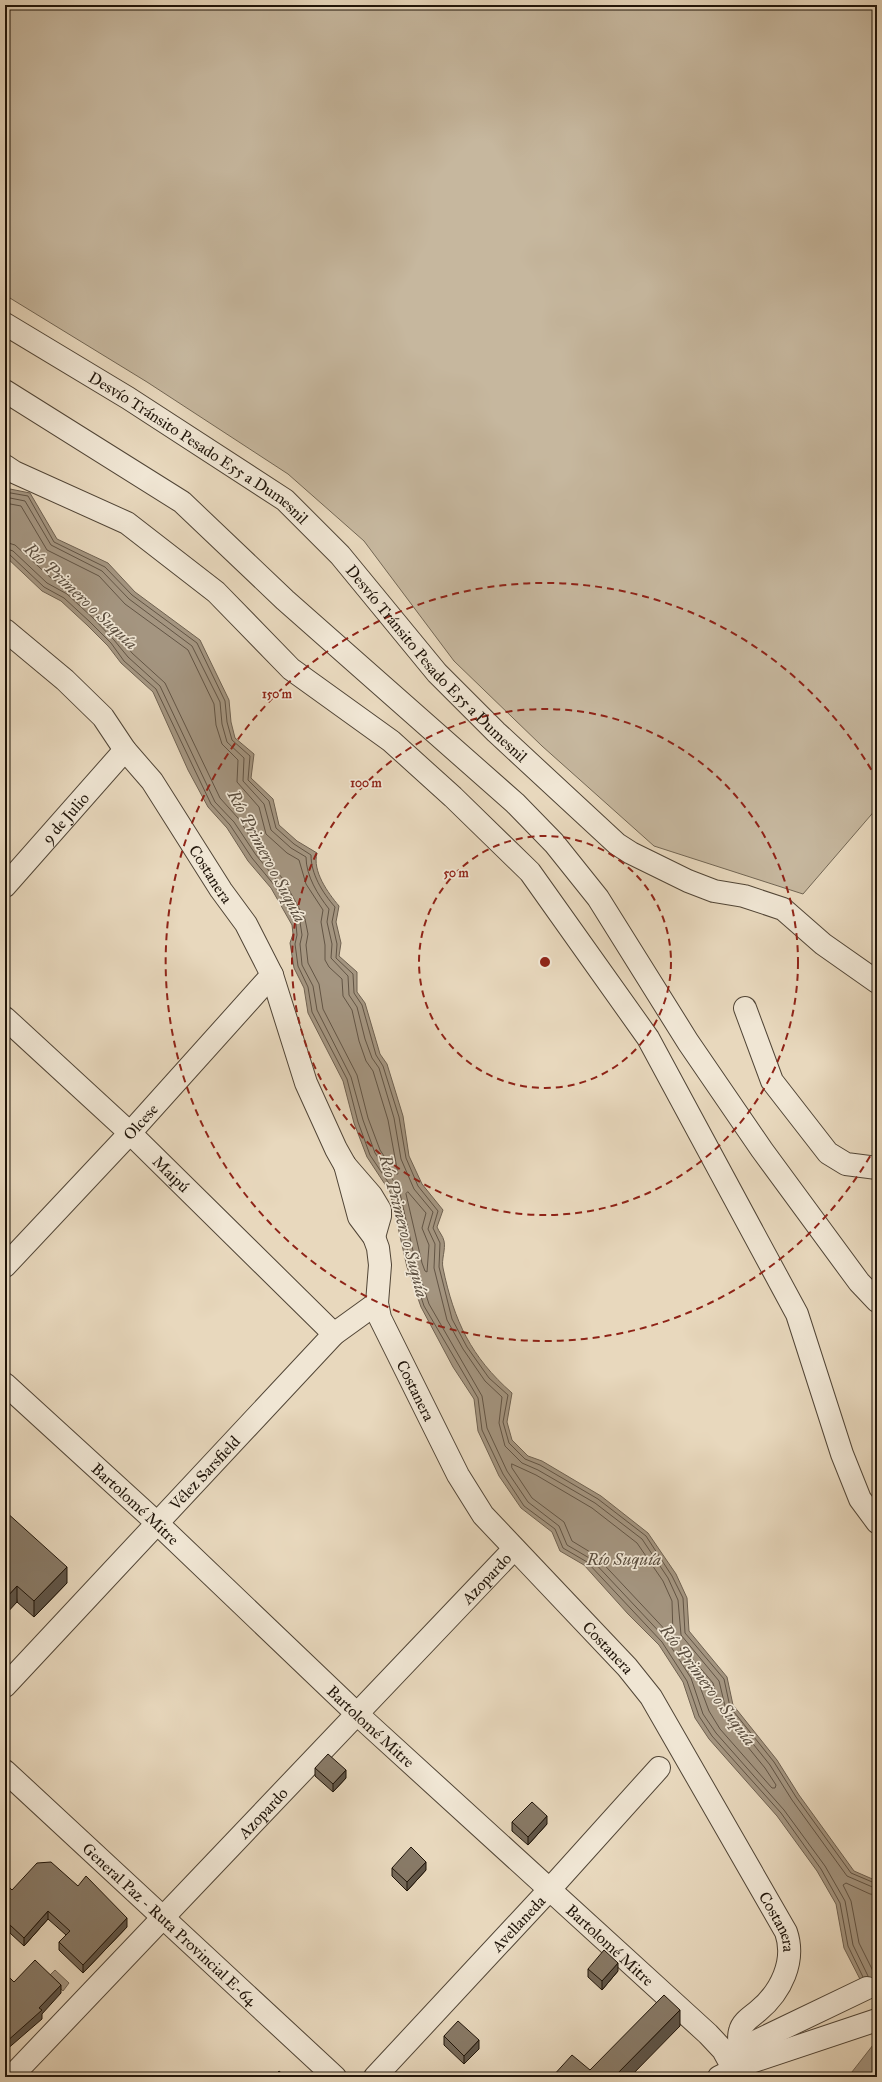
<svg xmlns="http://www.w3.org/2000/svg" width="882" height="2082" font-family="'IM FELL Great Primer',serif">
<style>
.green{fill:#c6b79e;stroke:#726654}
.water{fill:#a49580;stroke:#6f6150}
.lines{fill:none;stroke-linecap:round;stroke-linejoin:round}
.shore{stroke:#625444;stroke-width:1}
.minor-casing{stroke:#514536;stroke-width:24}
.minor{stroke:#f0e6d4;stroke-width:22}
.wall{fill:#756959;stroke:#1f1409}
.shaded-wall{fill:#5f5548;stroke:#1f1409}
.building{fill:#887a67;stroke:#1f1409}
.ring{fill:none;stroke:#8f2418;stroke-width:2;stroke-dasharray:7 5}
.labels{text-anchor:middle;stroke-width:3.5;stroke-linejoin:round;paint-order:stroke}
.street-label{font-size:16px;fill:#1f1409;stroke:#f0e6d4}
.water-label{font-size:17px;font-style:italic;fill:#5b4e3f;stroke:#f0e6d4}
.centre{fill:#8f2418;stroke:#f0e6d4;stroke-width:2}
.ring-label{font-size:12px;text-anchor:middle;font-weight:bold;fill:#8f2418;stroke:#f0e6d4;stroke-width:3.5;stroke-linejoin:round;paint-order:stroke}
</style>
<rect width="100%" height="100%" fill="#e8d8bd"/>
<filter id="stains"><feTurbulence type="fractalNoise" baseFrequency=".005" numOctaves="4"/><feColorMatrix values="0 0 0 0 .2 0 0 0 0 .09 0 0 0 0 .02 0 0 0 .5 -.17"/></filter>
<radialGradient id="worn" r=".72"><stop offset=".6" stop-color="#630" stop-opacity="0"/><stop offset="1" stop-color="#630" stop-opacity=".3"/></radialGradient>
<path class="green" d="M 5,5 L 877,5 L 877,808 L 803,894 L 654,846 L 542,746 L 454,661 L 364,541 L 288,474 L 147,382 L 5,295 Z"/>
<g class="water">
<path d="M 5,488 L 30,493 L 57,539 L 108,563 L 135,592 L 200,640 L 229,700 L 231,722 L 235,738 L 254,754 L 251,778 L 273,799 L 279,825 L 297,841 L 317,853 C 312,871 328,893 339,906 L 336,922 L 341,943 L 339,956 L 357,972 L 357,992 L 365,1003 L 380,1054 L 387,1064 L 403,1116 L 409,1156 L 422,1184 L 443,1210 L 437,1227 C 439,1232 443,1236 444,1241 C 446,1249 441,1260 443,1268 C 454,1321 471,1357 512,1393 L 507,1422 L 512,1440 L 528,1456 L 542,1461 L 601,1496 L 648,1533 L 676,1574 L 687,1598 L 689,1631 L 727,1677 L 733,1705 L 777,1760 L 799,1795 L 854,1871 L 877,1881 L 877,2013 L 875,2002 L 863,1985 L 844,1948 L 836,1904 L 817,1871 L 777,1816 L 709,1739 L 695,1718 L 683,1682 L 659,1645 L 628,1614 L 584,1565 L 560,1551 L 552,1532 L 521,1508 L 499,1476 L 478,1431 L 474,1399 L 453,1367 L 421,1307 L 407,1267 L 390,1192 L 367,1157 L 354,1123 L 343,1081 L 308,1013 L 304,988 L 294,968 L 290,943 L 293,934 L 292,925 L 271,888 L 248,861 L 227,828 L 208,807 L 188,770 L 153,692 L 121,663 L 108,646 L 87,625 L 61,601 L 42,591 L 5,556 Z"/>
<path d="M 55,1970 L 69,1983 L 63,1991 L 48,1977 Z"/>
<path d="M 877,2033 L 877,2077 L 848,2077 L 873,2045 Z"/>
</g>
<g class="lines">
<g class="shore">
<path d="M 5,492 L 28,496 L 54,542 L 105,567 L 132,595 L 197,643 L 225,701 L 227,722 L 232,740 L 250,756 L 248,780 L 269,801 L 276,828 L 294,844 L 311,855 C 311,874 322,892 335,907 L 332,922 L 337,944 L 336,958 L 353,974 L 354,993 L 362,1005 L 376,1055 L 383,1066 L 399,1117 L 406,1158 L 418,1186 L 438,1211 L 433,1228 L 440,1243 L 439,1267 L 452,1319 L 467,1347 L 489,1378 L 508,1395 L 503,1422 L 509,1443 L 525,1459 L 540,1465 L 598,1499 L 646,1536 L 672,1576 L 683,1598 L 685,1633 L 724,1679 L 730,1707 L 774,1762 L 796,1797 L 851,1873 L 877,1884"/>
<path d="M 5,497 L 25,501 L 51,545 L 102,571 L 129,599 L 192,646 L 220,702 L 222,724 L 227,742 L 244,758 L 243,781 L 264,804 L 271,830 L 291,848 L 306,857 C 306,876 318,895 329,909 L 327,922 L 332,944 L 331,958 L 348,976 L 349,995 L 357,1007 L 365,1039 L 372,1058 L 379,1068 L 394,1118 L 401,1159 L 414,1189 L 433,1212 L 428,1229 L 435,1244 L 434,1268 L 447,1320 L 463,1349 L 485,1381 L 502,1397 L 499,1423 L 505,1446 L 522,1463 L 538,1470 L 595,1503 L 642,1539 L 668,1578 L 678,1600 L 681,1635 L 719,1681 L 726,1710 L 770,1765 L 792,1800 L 847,1876 L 877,1889"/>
<path d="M 5,503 L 21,506 L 47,550 L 99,576 L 125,604 L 188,650 L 214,704 L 216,725 L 222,744 L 238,760 L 237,782 L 259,807 L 266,834 L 287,853 L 299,860 L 306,884 L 323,910 L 321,922 L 325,945 L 325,960 L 329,967 L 342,979 L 343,996 L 352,1010 L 359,1041 L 366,1061 L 373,1071 L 388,1120 L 398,1174 L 396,1174 L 380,1150 L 368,1118 L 357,1075 L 323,1009 L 319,984 L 308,963 L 306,945 L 308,934 L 305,919 L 283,879 L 260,852 L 238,818 L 220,798 L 165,683 L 132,653 L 118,635 L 71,590 L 51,578 L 15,545 L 5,542"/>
<path d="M 5,548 L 13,551 L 47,583 L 67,594 L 93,618 L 114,640 L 128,657 L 160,686 L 215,802 L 234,822 L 256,855 L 279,883 L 300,922 L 302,935 L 300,944 L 302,965 L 313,986 L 317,1010 L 351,1077 L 363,1120 L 375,1153 L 399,1189 L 416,1264 L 429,1304 L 482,1396 L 487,1428 L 507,1471 L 528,1502 L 559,1526 L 567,1545 L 591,1559 L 666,1639 L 691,1678 L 703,1714 L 716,1733 L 784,1810 L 825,1866 L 845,1901 L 853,1945 L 868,1976"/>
<path d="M 5,553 L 9,554 L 44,587 L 64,598 L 90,622 L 111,643 L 124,661 L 156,689 L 211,804 L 230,825 L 252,858 L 275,886 L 296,924 L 297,935 L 295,944 L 298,966 L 308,987 L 312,1012 L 347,1079 L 358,1122 L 370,1155 L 394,1191 L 411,1266 L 424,1306 L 478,1398 L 482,1430 L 503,1474 L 524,1506 L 555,1529 L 563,1548 L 587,1562 L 662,1642 L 687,1681 L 699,1716 L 712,1736 L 781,1813 L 821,1869 L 840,1903 L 848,1946 L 863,1977"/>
<path d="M 408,1192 L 426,1213 L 422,1228 L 429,1245 L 427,1272 L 425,1271 L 422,1263 L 406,1194 Z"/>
<path d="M 512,1464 L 536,1475 L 592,1508 L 637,1543 L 663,1581 L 672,1601 L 673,1636 L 671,1636 L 595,1555 L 572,1541 L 564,1522 L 532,1498 L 512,1468 Z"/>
<path d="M 681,1648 L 684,1649 L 713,1683 L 721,1714 L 765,1768 L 776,1785 L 775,1788 L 772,1788 L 720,1729 L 709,1711 L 696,1676 L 681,1651 Z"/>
<path d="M 877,1895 L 870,1894 L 846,1883 L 843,1885 L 851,1901 L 859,1943 L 877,1979"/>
</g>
<g class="minor-casing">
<g id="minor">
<path id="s1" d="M 5,324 L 128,398 L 285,500 L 340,555 L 437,673 L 496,732 L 617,844 L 631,853 L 688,881 L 714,891 L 744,896 L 783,909 L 823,944 L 877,982"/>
<path d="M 5,391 L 182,502 L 285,600 L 515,803 L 554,843 L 598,898 L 688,1042 L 762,1150 L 859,1282 L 877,1301"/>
<path d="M 5,466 L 14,472 L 127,523 L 216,592 L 291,669 L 391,741 L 453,797 L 530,872 L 648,1038 L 797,1314 L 842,1454 L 860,1499 L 877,1522"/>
<path id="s2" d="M 5,630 L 65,680 L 103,717 L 125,750 L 152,781 L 221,890 L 246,924 L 272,975 L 306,1083 L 336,1149 L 345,1165 L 371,1195 L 380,1210 L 380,1216 L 374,1237"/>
<path id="s3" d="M 5,886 L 125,750"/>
<path d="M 745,1008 L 772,1081 L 828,1153 L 846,1164 L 877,1168"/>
<path id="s4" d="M 5,1018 L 130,1133 L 334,1334"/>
<path id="s5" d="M 345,1165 L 359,1217 L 374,1237 L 378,1248 L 380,1265 L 377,1303 L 380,1318 L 458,1475 L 483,1515 L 627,1667 L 651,1697 L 786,1932 C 796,1961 781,1992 758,2011 C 751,2017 742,2022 740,2031 C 737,2042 742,2054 745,2064"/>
<path id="s6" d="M 5,1266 L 130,1133 L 272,975"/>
<path id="s7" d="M 5,1384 L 156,1522 L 356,1713 L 708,2034 L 723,2050 L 734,2070"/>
<path id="s8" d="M 5,1686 L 334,1334 L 377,1303"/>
<path id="s9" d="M 5,1771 L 335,2077"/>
<path d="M 740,2049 L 867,1988"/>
<path id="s10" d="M 11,2077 L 514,1549"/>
<path id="s11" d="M 375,2077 L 550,1889 L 659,1768"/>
<path d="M 719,2077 L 745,2064 L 877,2020"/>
</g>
</g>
<use href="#minor" class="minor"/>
</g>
<g class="wall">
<path d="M 5,1511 L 67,1583 L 34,1617 L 17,1602 Z"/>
<path d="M 315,1768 L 346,1778 L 333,1792 L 315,1776 Z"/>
<path d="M 512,1822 L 547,1824 L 528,1845 L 512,1831 Z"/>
<path d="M 392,1868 L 426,1870 L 407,1891 L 392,1876 Z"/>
<path d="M 78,1886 L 127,1927 L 83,1973 L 59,1950 L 59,1942 L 66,1935 L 48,1919 L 24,1946 L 10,1933 L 5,1940 L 12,1890 Z"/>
<path d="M 588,1969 L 618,1971 L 602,1990 L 588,1977 Z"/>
<path d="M 444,2036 L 479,2049 L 464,2064 L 444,2045 Z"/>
</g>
<g class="shaded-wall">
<path d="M 67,1567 L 67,1583 L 34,1617 L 34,1601 Z"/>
<path d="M 17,1586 L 17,1602 L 5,1615 L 5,1599 Z"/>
<path d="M 346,1770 L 346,1778 L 333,1792 L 333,1784 Z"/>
<path d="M 547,1816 L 547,1824 L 528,1845 L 528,1837 Z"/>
<path d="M 426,1862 L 426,1870 L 407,1891 L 407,1882 Z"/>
<path d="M 48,1911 L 48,1919 L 24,1946 L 24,1938 Z"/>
<path d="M 127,1918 L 127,1927 L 83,1973 L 83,1965 Z"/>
<path d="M 10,1925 L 10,1933 L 5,1940 L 5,1932 Z"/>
<path d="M 618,1963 L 618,1971 L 602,1990 L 602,1981 Z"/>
<path d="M 61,1985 L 61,1993 L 42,2014 L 42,2019 L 5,2051 L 5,2043 Z"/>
<path d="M 680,2010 L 680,2026 L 630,2077 L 614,2077 Z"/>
<path d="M 479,2040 L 479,2049 L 464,2064 L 464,2056 Z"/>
</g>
<g class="building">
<path d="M 5,1511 L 67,1567 L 34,1601 L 17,1586 L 5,1599 Z"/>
<path d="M 328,1754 L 346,1770 L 333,1784 L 315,1768 Z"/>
<path d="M 532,1802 L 547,1816 L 528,1837 L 512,1822 Z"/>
<path d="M 411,1847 L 426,1862 L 407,1882 L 392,1868 Z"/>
<path d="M 51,1862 L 78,1886 L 86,1876 L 127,1918 L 83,1965 L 59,1942 L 70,1931 L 48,1911 L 24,1938 L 10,1925 L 5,1932 L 5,1883 L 12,1890 L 37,1863 Z"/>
<path d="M 604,1950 L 618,1963 L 602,1981 L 588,1969 Z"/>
<path d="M 35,1960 L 61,1985 L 39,2008 L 42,2010 L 5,2043 L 5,1973 L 14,1982 Z"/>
<path d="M 664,1995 L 680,2010 L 614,2077 L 552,2077 L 572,2055 L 590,2070 Z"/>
<path d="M 458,2021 L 479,2040 L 464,2056 L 444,2036 Z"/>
<path d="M 279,2071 L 286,2077 L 274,2077 Z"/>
</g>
<g class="ring">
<circle cx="545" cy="962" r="126"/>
<circle cx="545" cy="962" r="253"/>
<path d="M876 1146A379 379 0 1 1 876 778"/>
</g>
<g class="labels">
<g class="street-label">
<text dy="6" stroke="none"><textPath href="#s1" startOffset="230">Desvío Tránsito Pesado E55 a Dumesnil</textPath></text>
<text dy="6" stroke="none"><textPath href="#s1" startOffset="554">Desvío Tránsito Pesado E55 a Dumesnil</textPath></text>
<text dy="6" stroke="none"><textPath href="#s3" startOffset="91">9 de Julio</textPath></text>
<text dy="6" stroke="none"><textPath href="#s2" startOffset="322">Costanera</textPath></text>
<text dy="6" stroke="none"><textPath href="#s6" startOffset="198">Olcese</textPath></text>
<text dy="6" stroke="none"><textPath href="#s4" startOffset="228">Maipú</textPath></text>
<text dy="6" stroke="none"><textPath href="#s5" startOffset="242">Costanera</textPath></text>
<text dy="6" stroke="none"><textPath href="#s8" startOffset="292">Vélez Sarsfield</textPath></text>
<text dy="6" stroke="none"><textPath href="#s7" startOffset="177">Bartolomé Mitre</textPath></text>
<text dy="6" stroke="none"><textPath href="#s10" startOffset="689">Azopardo</textPath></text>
<text dy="6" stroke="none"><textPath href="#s5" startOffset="566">Costanera</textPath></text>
<text dy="6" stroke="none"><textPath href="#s7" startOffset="501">Bartolomé Mitre</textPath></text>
<text dy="6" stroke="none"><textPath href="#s10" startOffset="365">Azopardo</textPath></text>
<text dy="6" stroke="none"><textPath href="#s5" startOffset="890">Costanera</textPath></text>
<text dy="6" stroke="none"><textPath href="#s9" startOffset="225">General Paz - Ruta Provincial E-64</textPath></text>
<text dy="6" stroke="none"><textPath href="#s11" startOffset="210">Avellaneda</textPath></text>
<text dy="6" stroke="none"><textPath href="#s7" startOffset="825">Bartolomé Mitre</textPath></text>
</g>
<g class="water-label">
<text transform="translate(81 596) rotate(43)" y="6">Río Primero o Suquía</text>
<text transform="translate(267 856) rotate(62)" y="6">Río Primero o Suquía</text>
<text transform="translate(404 1226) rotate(75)" y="6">Río Primero o Suquía</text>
<text x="624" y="1565">Río Suquía</text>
<text transform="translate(708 1685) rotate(53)" y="6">Río Primero o Suquía</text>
</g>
</g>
<circle cx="545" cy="962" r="6" class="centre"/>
<g class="ring-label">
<text x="277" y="698">150 m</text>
<text x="366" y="787">100 m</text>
<text x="456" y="877">50 m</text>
</g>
<rect width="882" height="2082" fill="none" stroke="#e8d8bd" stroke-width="20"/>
<rect x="6" y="6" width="870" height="2070" fill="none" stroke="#1f1409" stroke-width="2"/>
<rect x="10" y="10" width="862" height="2062" fill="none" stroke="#1f1409"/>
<rect width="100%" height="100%" filter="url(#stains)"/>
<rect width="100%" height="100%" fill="url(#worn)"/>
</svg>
